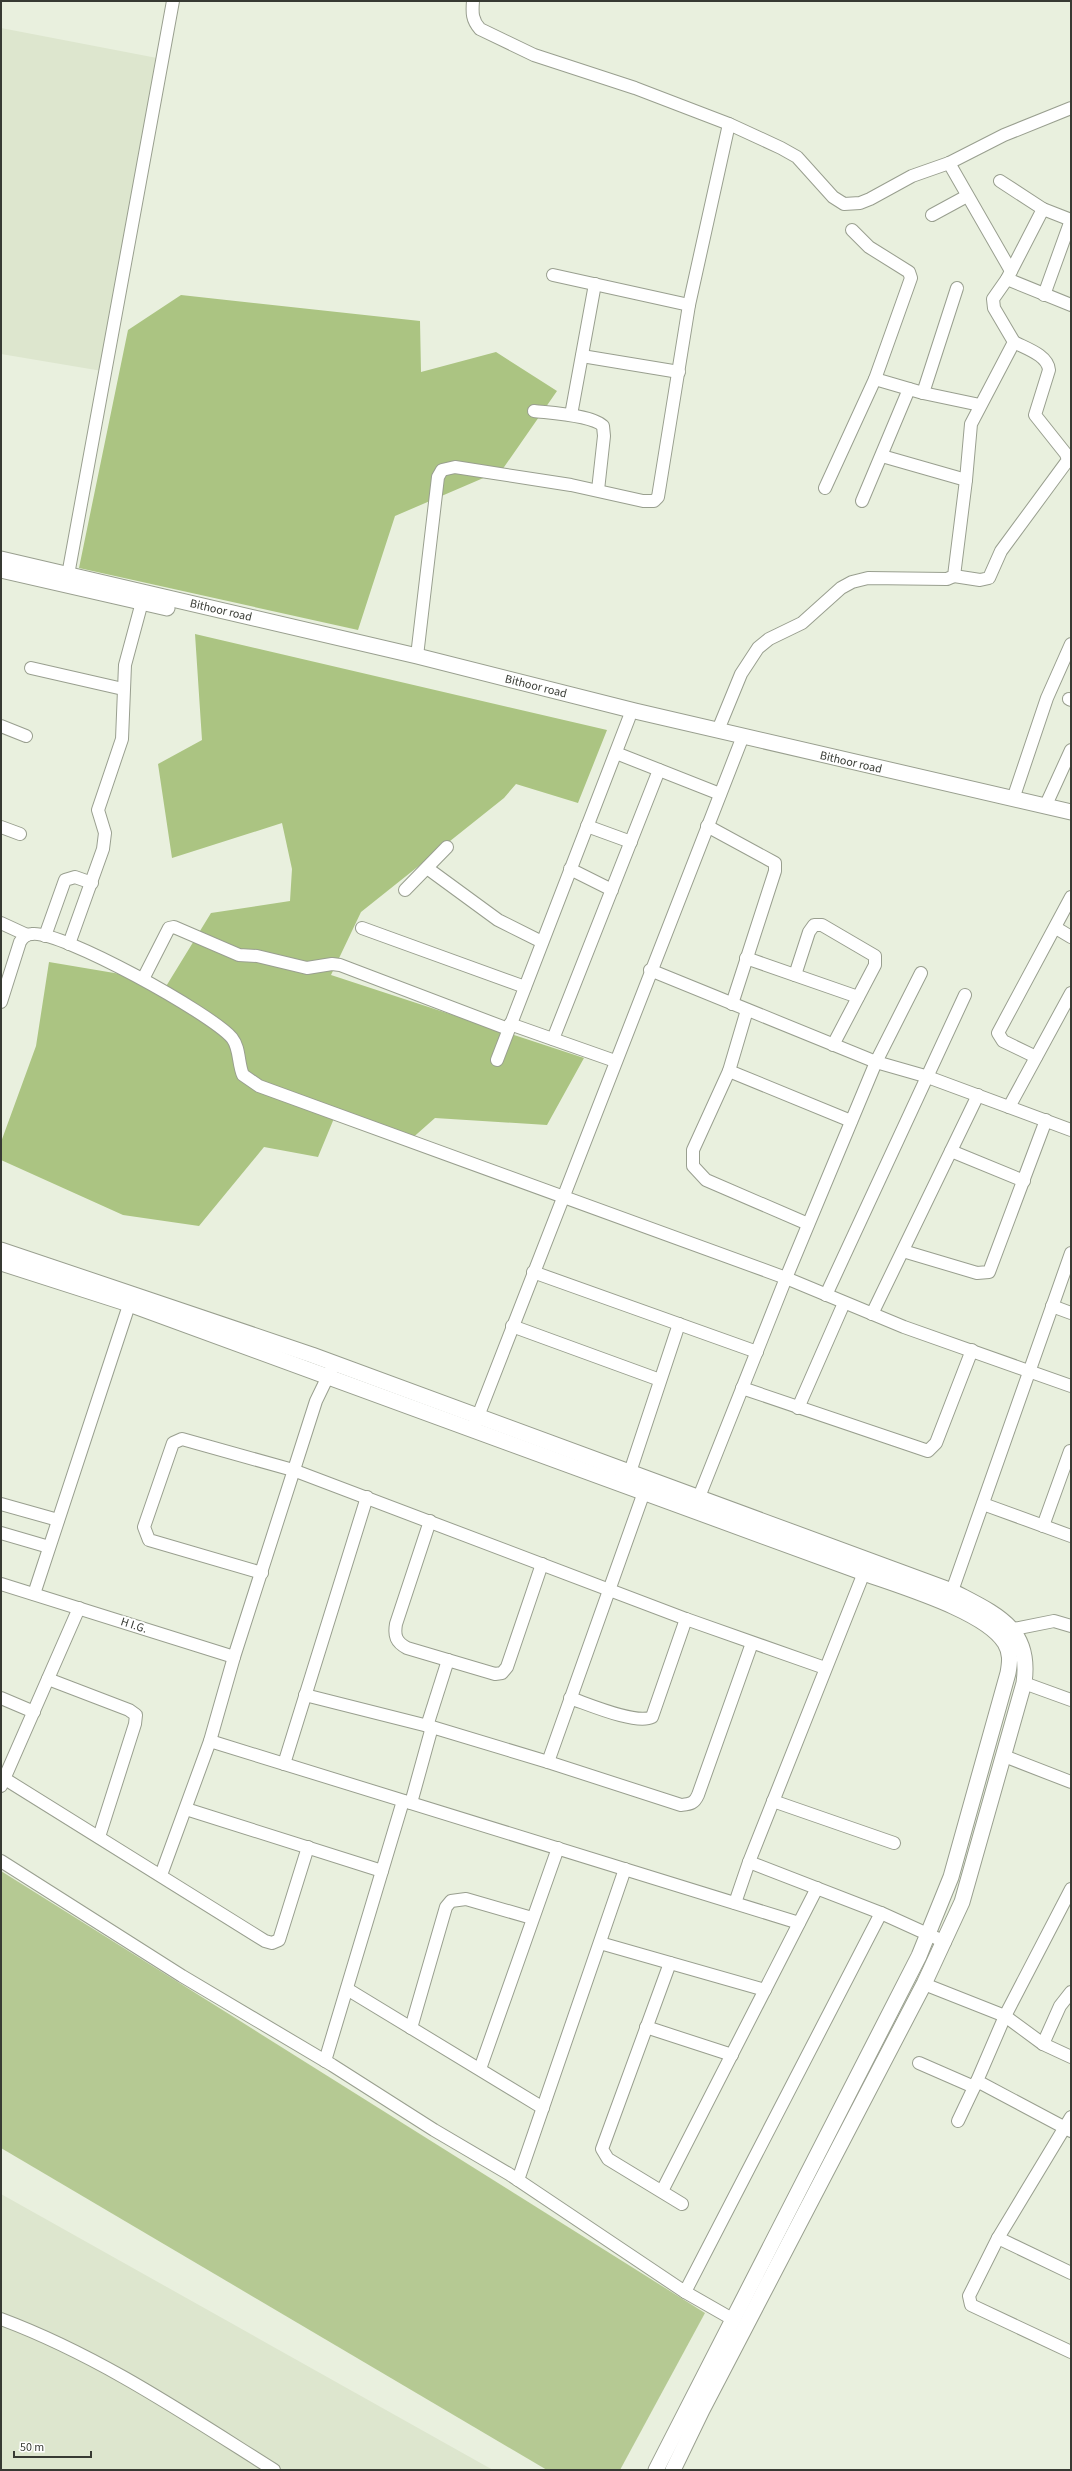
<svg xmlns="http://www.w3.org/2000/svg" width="1072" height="2471" font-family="'Source Sans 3',sans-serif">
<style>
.built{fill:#dde6ce}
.green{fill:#b5c993}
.forest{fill:#abc482}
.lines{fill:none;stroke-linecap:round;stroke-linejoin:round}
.minor-casing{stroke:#999f8f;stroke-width:14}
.tertiary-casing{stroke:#999f8f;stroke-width:17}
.minor{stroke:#fff;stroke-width:12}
.tertiary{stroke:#fff;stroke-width:15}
.labels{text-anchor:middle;stroke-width:4;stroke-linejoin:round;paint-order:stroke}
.street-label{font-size:12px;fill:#373a33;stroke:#fff}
</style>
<rect width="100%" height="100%" fill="#e9f0de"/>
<g class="built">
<path d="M 1,28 L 157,58 L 102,371 L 1,354 Z"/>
<path d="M 1,2194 L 493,2470 L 1,2470 Z"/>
</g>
<path class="green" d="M 1,1871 L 705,2313 L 620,2470 L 547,2470 L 1,2148 Z"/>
<g class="forest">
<path d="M 181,295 L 420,321 L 421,372 L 496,352 L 557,391 L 502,470 L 395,516 L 358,630 L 79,568 L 128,330 Z"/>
<path d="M 195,634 L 607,730 L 578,803 L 516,784 L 504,798 L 361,912 L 331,975 L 584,1058 L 547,1125 L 435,1118 L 409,1141 L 335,1116 L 318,1157 L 264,1147 L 199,1226 L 123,1215 L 1,1160 L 1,1142 L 36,1046 L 49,962 L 138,977 L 165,988 L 211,913 L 290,901 L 292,869 L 282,823 L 172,858 L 158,764 L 202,740 Z"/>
</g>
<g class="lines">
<g class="minor-casing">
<g id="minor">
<path d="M 473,1 C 472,13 472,20 480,29 L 534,55 L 635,88 L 729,124 L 781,148 L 797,157 L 833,197 L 844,204 L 860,203 L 870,199 L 912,176 L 949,163 L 1004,135 L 1071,108"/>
<path d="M 949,163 L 1011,271"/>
<path d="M 1000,181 L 1043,209 L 1071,220"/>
<path d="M 932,215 L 967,196"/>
<path d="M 553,275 L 689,305"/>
<path d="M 1007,279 L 1071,305"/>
<path d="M 1044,295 L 1071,220"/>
<path d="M 582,356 L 679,372"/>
<path d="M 875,379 L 923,393 L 980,405"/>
<path d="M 923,393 L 957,288"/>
<path d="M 534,411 C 550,413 592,415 603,426 L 604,436 L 598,490"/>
<path d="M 571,415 L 595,284"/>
<path d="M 882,456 L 966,480"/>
<path d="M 825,488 L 875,379 L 911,278 L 909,272 L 869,247 L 852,230"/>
<path d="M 862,501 L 909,389"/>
<path d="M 68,575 L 173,1"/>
<path d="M 954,576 L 980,580 L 989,578 L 1001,551 L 1068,460 L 1066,454 L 1035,415 L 1049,370 C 1048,355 1025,348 1014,342"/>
<path d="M 417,656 L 438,477 L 442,470 L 455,467 L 571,485 L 643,501 L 654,501 L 658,497 L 689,305 L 729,124"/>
<path d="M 31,668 L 123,689"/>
<path d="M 1069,699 L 1071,700"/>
<path d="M 1,726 L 26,736"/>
<path d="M 718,730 L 741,674 L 758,648 L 769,639 L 802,623 L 841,588 L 852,582 L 868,578 L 947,579 L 954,576 L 966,480 L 971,424 L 1014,342 L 994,308 L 993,299 L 1007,279 L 1043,209"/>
<path d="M 616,753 L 720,794"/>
<path d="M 1013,799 L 1047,698 L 1071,644"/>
<path d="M 1045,807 L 1071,750"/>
<path d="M 587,826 L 631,842"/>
<path d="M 707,826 L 775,863 L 775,871 L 732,1004"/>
<path d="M 1,827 L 20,834"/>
<path d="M 427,868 L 498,920 L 542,942"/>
<path d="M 570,869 L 612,890"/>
<path d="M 405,890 L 447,847"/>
<path d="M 1,923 L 27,935"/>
<path d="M 362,928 L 525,987"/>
<path d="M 1056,928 L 1071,937"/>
<path d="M 45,936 L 65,880 L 75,877 L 92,883"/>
<path d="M 69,944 L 103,849 L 105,833 L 98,810 L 122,739 L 125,665 L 142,602"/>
<path d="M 746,958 L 858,997"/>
<path d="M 650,970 L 876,1062 L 925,1076 L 1071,1130"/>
<path d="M 795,975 L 809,932 L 814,925 L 822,925 L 875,956 L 875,965 L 833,1045"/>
<path d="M 143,979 L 169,928 L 174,927 L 239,955 L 257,956 L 307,968 L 332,964 L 340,965 L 508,1029"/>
<path d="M 1,1002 L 20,942 C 23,937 26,934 32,934 C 61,930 212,1014 232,1038 C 240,1048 238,1064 243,1075 L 259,1086 L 786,1278 L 904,1327 L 1071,1386"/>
<path d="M 747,1010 L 729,1071 L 693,1150 L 693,1166 L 706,1180 L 808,1224"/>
<path d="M 510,1024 L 615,1061"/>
<path d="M 553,1039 L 659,770"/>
<path d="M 1036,1057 L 1003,1041 L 998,1033 L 1071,897"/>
<path d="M 497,1060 L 629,718"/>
<path d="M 729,1071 L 851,1121"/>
<path d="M 1009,1107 L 1071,993"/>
<path d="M 951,1151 L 1024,1181"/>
<path d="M 903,1251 L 977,1273 L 989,1272 L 1046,1120"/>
<path d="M 533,1272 L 757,1352"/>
<path d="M 826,1295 L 965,995"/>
<path d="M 1052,1306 L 1071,1313"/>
<path d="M 872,1314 L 978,1095"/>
<path d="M 512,1326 L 660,1380"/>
<path d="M 742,1388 L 928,1451 L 936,1443 L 972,1350"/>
<path d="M 798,1408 L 844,1303"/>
<path d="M 475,1424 L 743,736"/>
<path d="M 630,1472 L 679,1324"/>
<path d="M 699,1497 L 786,1278 L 876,1062 L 921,973"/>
<path d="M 1,1504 L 58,1520"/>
<path d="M 983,1504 L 1071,1536"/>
<path d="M 430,1521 L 396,1624 C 394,1636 396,1642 407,1648 L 495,1674 L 502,1673 L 507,1667 L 542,1564"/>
<path d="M 1043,1526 L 1070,1451"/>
<path d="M 1,1533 L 49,1547"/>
<path d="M 867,1565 L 749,1862 L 881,1913 L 945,1942"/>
<path d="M 262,1573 L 149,1540 L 144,1527 L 173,1443 L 182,1439 L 293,1470 L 686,1619 L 825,1668"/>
<path d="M 1,1584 L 234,1657"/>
<path d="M 952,1591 L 1071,1253"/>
<path d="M 34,1594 L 132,1296"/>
<path d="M 1004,1631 L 1054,1621 L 1071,1626"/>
<path d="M 48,1679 L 129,1710 L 136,1715 L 135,1724 L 99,1837"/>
<path d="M 1024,1683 L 1071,1700"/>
<path d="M 305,1695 L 432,1727 L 548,1762 L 681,1805 C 690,1804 694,1804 698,1795 L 752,1643"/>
<path d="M 1,1698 L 34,1712"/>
<path d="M 570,1698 C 588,1704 636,1725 652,1717 L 686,1619"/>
<path d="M 427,1726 L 448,1660"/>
<path d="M 210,1741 L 799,1923"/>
<path d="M 1004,1756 L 1071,1782"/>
<path d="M 548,1762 L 644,1492"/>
<path d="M 284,1764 L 367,1497"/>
<path d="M 5,1779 L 265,1941 L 272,1943 L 279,1940 L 308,1847"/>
<path d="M 1,1786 L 79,1608"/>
<path d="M 773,1801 L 894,1843"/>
<path d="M 411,1803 L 432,1727"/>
<path d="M 186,1809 L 382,1871"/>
<path d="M 1,1861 L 182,1976 L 332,2065 L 434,2130 L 509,2174 L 685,2292 L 881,1913"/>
<path d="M 161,1875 L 210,1741 L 234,1657 L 316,1401 L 331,1370"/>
<path d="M 1071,1889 L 1005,2016 L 977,2081 L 1071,2131"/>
<path d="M 735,1903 L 749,1862"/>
<path d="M 600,1943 L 765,1990"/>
<path d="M 670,1963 L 602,2149 L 608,2159 L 682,2204"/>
<path d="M 924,1984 L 1005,2016 L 1043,2044 L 1071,2057"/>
<path d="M 347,1989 L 543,2108"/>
<path d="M 646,2027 L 732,2055"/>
<path d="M 411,2028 L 446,1907 L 451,1901 L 466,1899 L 532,1918"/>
<path d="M 1043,2044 L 1060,2006 L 1071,1992"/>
<path d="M 325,2061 L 403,1801"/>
<path d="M 919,2063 L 974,2087"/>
<path d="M 480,2069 L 558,1848"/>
<path d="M 1071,2117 L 998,2238 L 1071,2273"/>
<path d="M 958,2121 L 977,2081"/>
<path d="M 518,2180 L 625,1869"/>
<path d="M 662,2191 L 817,1888"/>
<path d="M 998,2238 L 969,2296 L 971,2305 L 1071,2352"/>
<path d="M 685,2292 L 734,2320"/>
<path d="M 1,2319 C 100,2356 185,2414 274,2470"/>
</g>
</g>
<g class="tertiary-casing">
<g id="tertiary">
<path d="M 1,559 L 417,656 L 635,711 L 1071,812"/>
<path d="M 1,570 L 167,608"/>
<path d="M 1,1250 L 312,1355 L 952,1591 C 995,1614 1032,1627 1024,1683 L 962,1902 L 924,1984 L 702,2410 L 673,2470"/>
<path d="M 1,1263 L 129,1304 L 864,1573 C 899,1586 986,1611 1005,1643 C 1011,1653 1010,1662 1008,1673 L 951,1877 L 919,1956 L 656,2470"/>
</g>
</g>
<use href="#minor" class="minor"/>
<use href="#tertiary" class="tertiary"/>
</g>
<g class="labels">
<g class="street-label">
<text transform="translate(221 610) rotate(13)" y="4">Bithoor road</text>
<text transform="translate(536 686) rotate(14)" y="4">Bithoor road</text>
<text transform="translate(851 762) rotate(13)" y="4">Bithoor road</text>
<text transform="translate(134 1625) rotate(18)" y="4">H I.G.</text>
</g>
</g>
<rect width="1072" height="2471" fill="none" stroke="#373a33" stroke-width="4"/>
<path d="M14 2451v6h77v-6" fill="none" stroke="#373a33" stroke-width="2"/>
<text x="20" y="2451" font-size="12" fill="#373a33" stroke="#ffffff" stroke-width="3" paint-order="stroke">50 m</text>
</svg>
